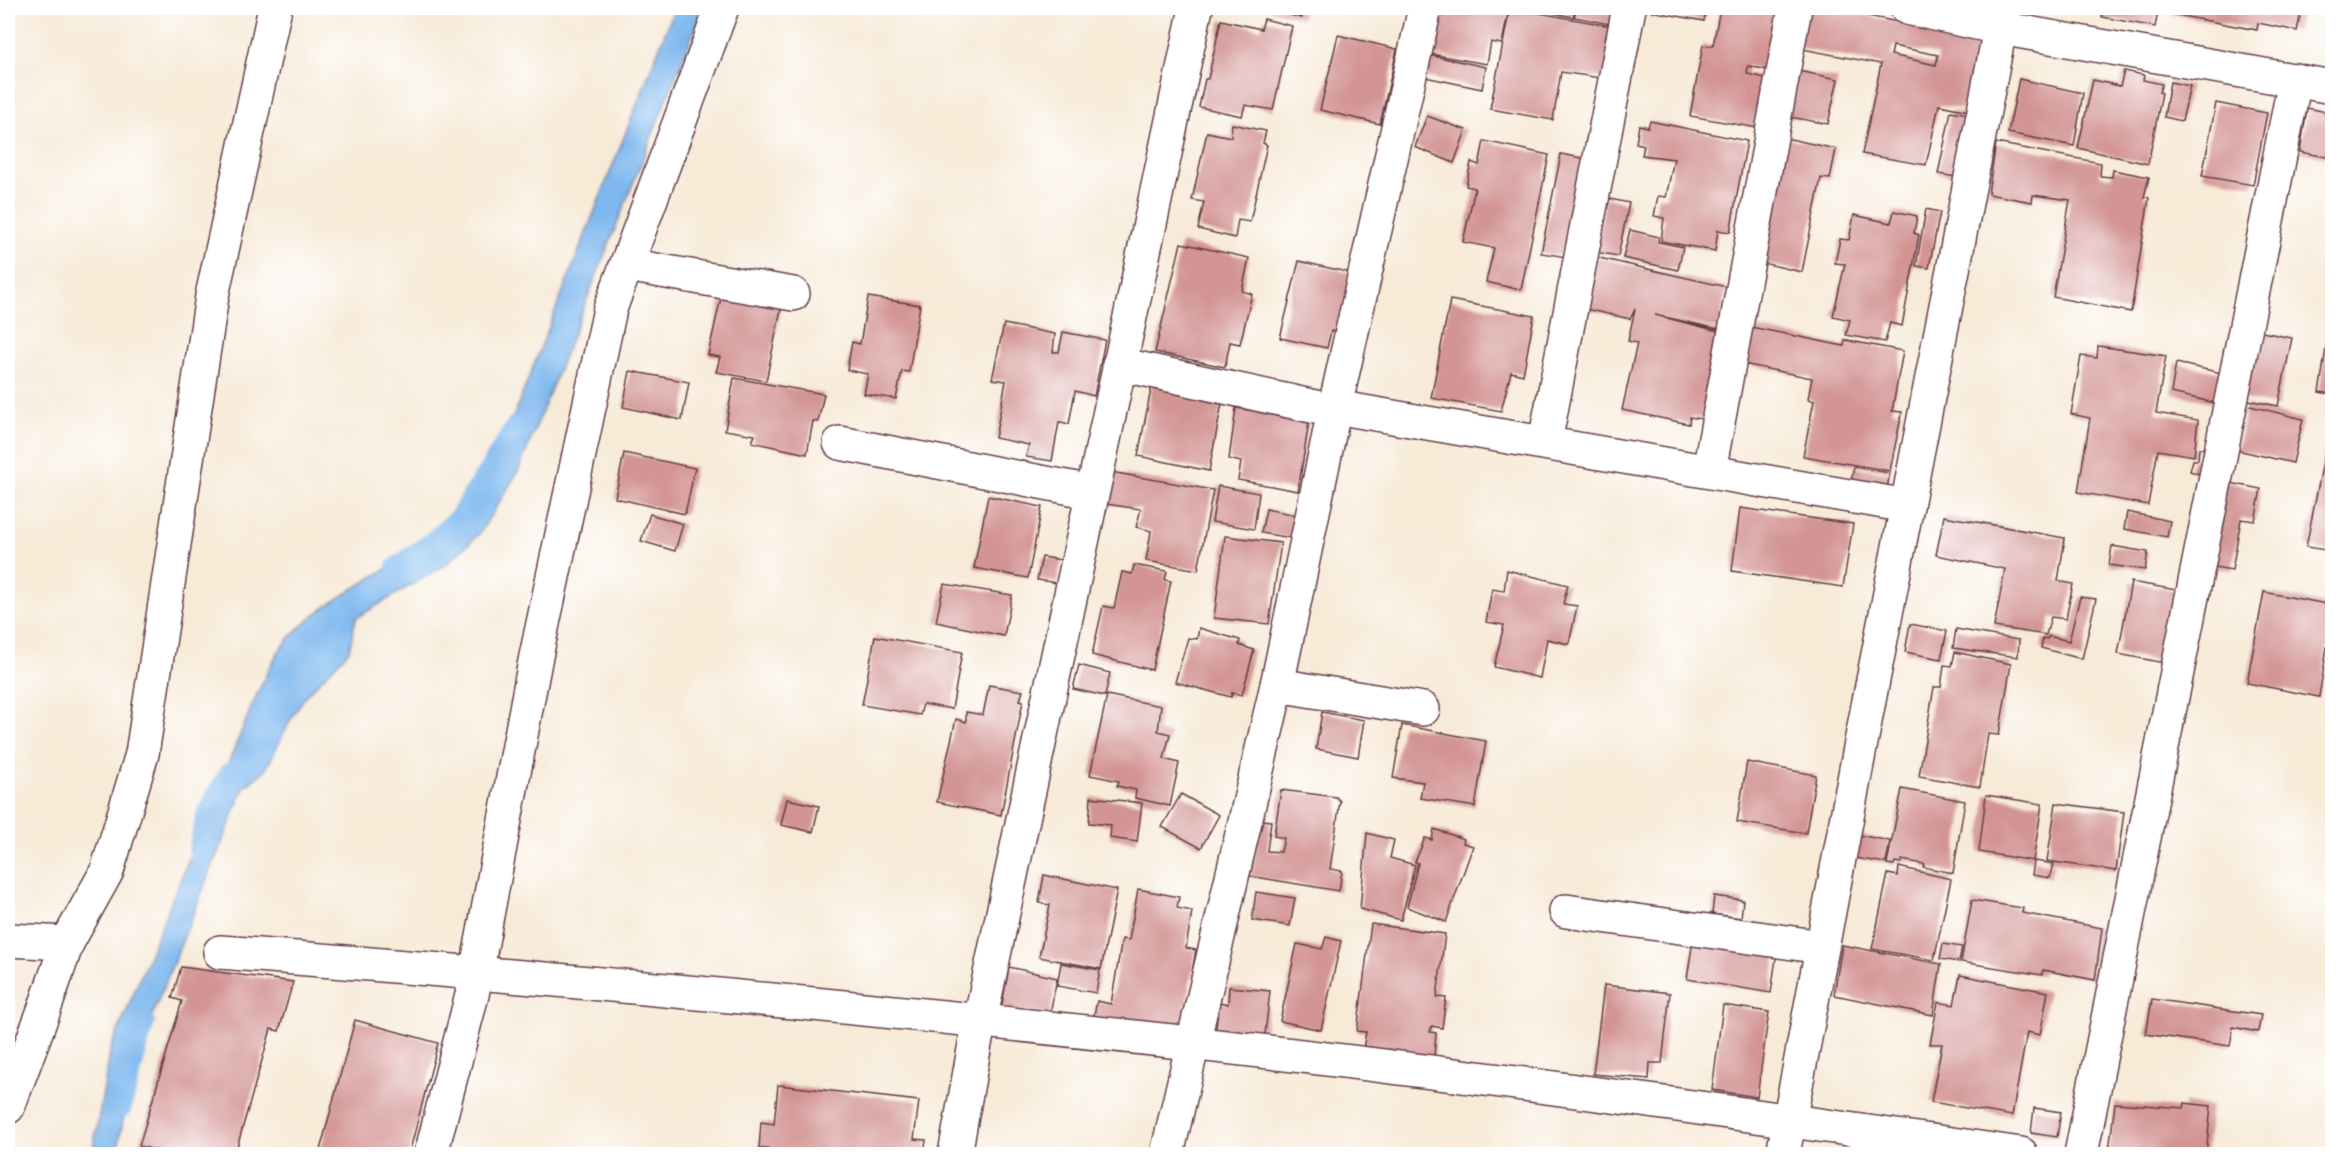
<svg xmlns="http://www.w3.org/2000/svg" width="2340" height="1162" font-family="'Playpen Sans',sans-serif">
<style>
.water{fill:#7db7ee;stroke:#646b8c;stroke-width:1.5}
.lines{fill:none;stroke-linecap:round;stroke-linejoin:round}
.stream{stroke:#7db7ee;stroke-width:14}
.building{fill:#d39594;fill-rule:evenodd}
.minor-casing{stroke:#643d45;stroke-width:36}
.minor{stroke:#fff;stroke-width:33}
</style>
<rect width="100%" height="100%" fill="#fff"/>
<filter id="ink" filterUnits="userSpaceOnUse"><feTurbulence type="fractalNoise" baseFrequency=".0167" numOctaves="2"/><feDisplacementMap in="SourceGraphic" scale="12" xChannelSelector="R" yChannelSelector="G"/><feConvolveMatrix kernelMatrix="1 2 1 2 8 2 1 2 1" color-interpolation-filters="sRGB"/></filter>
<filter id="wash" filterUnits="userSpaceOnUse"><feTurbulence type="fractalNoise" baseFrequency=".008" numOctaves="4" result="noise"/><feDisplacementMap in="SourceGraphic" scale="24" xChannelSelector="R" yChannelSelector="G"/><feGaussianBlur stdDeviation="1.35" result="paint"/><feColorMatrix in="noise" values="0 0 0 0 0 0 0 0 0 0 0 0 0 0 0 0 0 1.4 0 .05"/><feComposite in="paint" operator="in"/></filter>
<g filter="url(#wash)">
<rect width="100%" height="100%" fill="#f7ead7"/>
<path class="water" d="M 675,8 L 703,8 L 518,472 L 480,533 L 447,564 L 356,618 L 349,651 L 306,695 L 292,717 L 266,769 L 244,788 L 139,1048 L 130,1080 L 117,1154 L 92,1154 L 111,1048 L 251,708 C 260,689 269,664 282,647 C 310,612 353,589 391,566 C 415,551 443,538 461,516 C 476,498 485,477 497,458 Z"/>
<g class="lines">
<g class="stream">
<path d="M 393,566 L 432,538 L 457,515 L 514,423"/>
<path d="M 195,849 L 204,811 L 227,770"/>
<path d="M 124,1110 L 148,1021"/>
</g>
</g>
<g id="blocks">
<g class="building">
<path d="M 1264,8 L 1304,8 L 1302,18 Z"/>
<path d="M 1439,8 L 1509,8 L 1502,44 L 1491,42 L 1487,64 L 1429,54 Z"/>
<path d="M 1510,8 L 1617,27 L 1607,79 L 1561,72 L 1553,120 L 1490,109 Z"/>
<path d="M 1527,8 L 1575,8 L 1573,17 Z"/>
<path d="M 1577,8 L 1620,8 L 1616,25 L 1574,17 Z"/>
<path d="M 1645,8 L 1706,8 L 1704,21 L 1645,10 Z"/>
<path d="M 1720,8 L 1780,8 L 1768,70 L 1748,66 L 1747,74 L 1766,78 L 1757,128 L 1690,116 L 1703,45 L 1713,46 Z"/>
<path d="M 1805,8 L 1828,8 L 1983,39 L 1969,111 L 1939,105 L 1926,165 L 1862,154 L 1881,64 L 1797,48 ZM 1893,46 L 1938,55 L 1936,65 L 1891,55 Z"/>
<path d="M 2103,8 L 2159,8 L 2155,27 L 2102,17 Z"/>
<path d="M 2173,8 L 2302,8 L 2297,31 L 2258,23 L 2257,30 L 2171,14 Z"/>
<path d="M 1264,19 L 1292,26 L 1273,110 L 1245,105 L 1242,116 L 1199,107 L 1205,79 L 1208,79 L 1221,20 L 1261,29 Z"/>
<path d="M 1338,35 L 1397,49 L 1380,124 L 1320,110 Z"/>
<path d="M 1429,55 L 1486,67 L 1482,89 L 1425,77 Z"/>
<path d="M 1793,70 L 1838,79 L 1828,124 L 1784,116 Z"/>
<path d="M 2124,71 L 2144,75 L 2143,80 L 2162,84 L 2159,92 L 2162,93 L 2148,164 L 2078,148 L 2093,80 L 2120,86 Z"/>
<path d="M 2019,79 L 2083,93 L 2074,146 L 2008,133 Z"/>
<path d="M 2170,82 L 2190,86 L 2182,121 L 2164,117 Z"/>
<path d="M 2216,103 L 2267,113 L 2253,185 L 2202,176 Z"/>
<path d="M 2307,108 L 2332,113 L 2332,158 L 2300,152 Z"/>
<path d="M 1951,111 L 1968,114 L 1956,177 L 1938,174 Z"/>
<path d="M 1427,116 L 1466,130 L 1454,163 L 1415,147 Z"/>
<path d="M 1650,121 L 1747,141 L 1730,232 L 1718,230 L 1715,251 L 1661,241 L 1664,218 L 1654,216 L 1658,196 L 1666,197 L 1674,159 L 1642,155 L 1644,145 L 1636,143 L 1639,125 L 1648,127 Z"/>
<path d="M 1232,124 L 1266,131 L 1263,143 L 1267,145 L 1250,222 L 1238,220 L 1235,238 L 1198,229 L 1204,202 L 1192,200 L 1207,132 L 1231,137 Z"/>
<path d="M 1781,137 L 1836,149 L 1830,179 L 1821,178 L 1802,272 L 1758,262 Z"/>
<path d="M 1484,141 L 1549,155 L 1521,290 L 1486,282 L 1494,248 L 1463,242 L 1475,188 L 1466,186 L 1471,162 L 1479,165 Z"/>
<path d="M 1996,143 L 2101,163 L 2100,176 L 2112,177 L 2113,170 L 2149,177 L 2144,197 L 2149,198 L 2131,312 L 2053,297 L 2070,200 L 2033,195 L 2032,202 L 1988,194 Z"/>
<path d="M 1561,154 L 1592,160 L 1573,258 L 1541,253 Z"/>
<path d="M 1606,198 L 1629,203 L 1618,256 L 1595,252 Z"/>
<path d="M 1926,209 L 1940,212 L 1929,268 L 1916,266 Z"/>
<path d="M 1894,211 L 1917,216 L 1914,233 L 1919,235 L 1902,326 L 1890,323 L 1885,342 L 1846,335 L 1850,320 L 1833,316 L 1845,264 L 1835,263 L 1840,239 L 1849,240 L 1854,215 L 1891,223 Z"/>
<path d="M 1630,230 L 1659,237 L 1658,242 L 1683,247 L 1678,270 L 1623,258 Z"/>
<path d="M 1181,243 L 1249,258 L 1242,291 L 1252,294 L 1240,344 L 1230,342 L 1225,367 L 1155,352 Z"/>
<path d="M 1595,257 L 1727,287 L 1718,329 L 1655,315 L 1718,331 L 1702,419 L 1690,417 L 1689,424 L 1622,410 L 1637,343 L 1628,341 L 1635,309 L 1630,319 L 1585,309 Z"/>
<path d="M 1299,261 L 1351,273 L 1337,333 L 1331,331 L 1327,348 L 1280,338 Z"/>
<path d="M 722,293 L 782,304 L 766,381 L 716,372 L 720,357 L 708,355 Z"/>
<path d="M 868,297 L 920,305 L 909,372 L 902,371 L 896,399 L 864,394 L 868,374 L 847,370 L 852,342 L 860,344 Z"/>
<path d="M 1450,300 L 1534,316 L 1523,375 L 1511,372 L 1501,411 L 1431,398 Z"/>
<path d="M 1004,324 L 1055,334 L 1053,352 L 1059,352 L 1063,332 L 1105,340 L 1094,396 L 1075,391 L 1069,424 L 1059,422 L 1052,461 L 1026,457 L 1029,445 L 995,438 L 1006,381 L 992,379 Z"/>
<path d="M 2330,324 L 2332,324 L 2332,394 L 2319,392 Z"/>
<path d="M 1751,327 L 1844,346 L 1845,340 L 1903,351 L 1892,411 L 1902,412 L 1890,471 L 1803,456 L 1814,401 L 1808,399 L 1812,378 L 1743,364 Z"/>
<path d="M 2257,331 L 2292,338 L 2278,406 L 2243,399 Z"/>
<path d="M 2098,346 L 2166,356 L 2156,413 L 2198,420 L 2194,456 L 2158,450 L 2148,505 L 2078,492 L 2090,418 L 2071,414 L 2081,356 L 2097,358 Z"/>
<path d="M 2176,363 L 2222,373 L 2216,403 L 2171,393 Z"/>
<path d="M 630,371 L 689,382 L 682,420 L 623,407 Z"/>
<path d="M 734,378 L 824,394 L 818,422 L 813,421 L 807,454 L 752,442 L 755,435 L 725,430 Z"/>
<path d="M 1153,379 L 1223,398 L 1209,471 L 1138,456 Z"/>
<path d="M 2246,405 L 2303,419 L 2293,463 L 2237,450 Z"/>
<path d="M 1236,408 L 1274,414 L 1311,409 L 1298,491 L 1238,480 L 1241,462 L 1229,459 Z"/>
<path d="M 2331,422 L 2332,423 L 2332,551 L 2306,547 Z"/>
<path d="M 2199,448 L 2207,449 L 2202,475 L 2190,471 L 2193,460 L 2198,460 Z"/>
<path d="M 624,453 L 695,468 L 685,514 L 615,498 Z"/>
<path d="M 1854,467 L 1890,473 L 1887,488 L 1851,481 Z"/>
<path d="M 1105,471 L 1213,490 L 1198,570 L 1146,561 L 1151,531 L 1136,527 L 1141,509 L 1099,503 Z"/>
<path d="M 2225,482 L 2261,489 L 2255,521 L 2241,519 L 2232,570 L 2208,566 Z"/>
<path d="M 1218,486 L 1259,493 L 1254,529 L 1212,522 Z"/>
<path d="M 988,496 L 1042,507 L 1028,578 L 974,568 Z"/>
<path d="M 1740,508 L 1853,524 L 1843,587 L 1732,571 Z"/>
<path d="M 1266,509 L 1301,516 L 1297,539 L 1261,533 Z"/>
<path d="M 2127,512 L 2170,521 L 2167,537 L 2124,529 Z"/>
<path d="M 650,514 L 683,524 L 675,551 L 641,541 Z"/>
<path d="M 1944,516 L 2065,538 L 2058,581 L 2073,584 L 2066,619 L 2051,617 L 2046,635 L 1994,627 L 2005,569 L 1936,555 Z"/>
<path d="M 1225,536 L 1281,543 L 1269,624 L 1214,618 Z"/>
<path d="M 2112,546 L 2148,552 L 2145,570 L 2109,565 Z"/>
<path d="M 1042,557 L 1062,560 L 1057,583 L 1037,580 Z"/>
<path d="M 1134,565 L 1167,571 L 1165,580 L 1171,581 L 1152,670 L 1092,655 L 1103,606 L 1114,608 L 1122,572 L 1132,574 Z"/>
<path d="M 1507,570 L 1568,585 L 1563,604 L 1577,606 L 1569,644 L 1547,639 L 1540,678 L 1494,667 L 1504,625 L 1486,622 L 1492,589 L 1504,591 Z"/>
<path d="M 2131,582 L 2177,590 L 2165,663 L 2118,654 Z"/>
<path d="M 944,584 L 1012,595 L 1004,636 L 936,622 Z"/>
<path d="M 2264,592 L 2332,605 L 2332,648 L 2327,647 L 2319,697 L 2247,683 Z"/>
<path d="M 2080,597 L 2096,599 L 2082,659 L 2041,648 L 2043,638 L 2047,639 L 2049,636 L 2069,641 Z"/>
<path d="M 1910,624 L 1947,631 L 1941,659 L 1905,652 Z"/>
<path d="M 1199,628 L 1240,640 L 1239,645 L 1254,650 L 1242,695 L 1232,693 L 1231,697 L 1175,682 L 1188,638 L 1197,639 Z"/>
<path d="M 1956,629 L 2019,640 L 2018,657 L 1953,648 Z"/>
<path d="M 875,636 L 962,652 L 952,709 L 923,704 L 920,715 L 862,705 Z"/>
<path d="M 1955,652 L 2011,664 L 1999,735 L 1988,734 L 1980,787 L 1919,776 L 1934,687 L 1941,687 L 1944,665 L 1952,666 Z"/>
<path d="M 1079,665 L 1110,673 L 1105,696 L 1073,689 Z"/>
<path d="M 989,685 L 1023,691 L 1020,700 L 1023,701 L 1001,815 L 937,802 L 956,719 L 966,722 L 966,712 L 983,715 Z"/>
<path d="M 1107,695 L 1161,706 L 1158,731 L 1170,734 L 1164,759 L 1179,763 L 1170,806 L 1135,798 L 1136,790 L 1117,786 L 1119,781 L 1090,775 Z"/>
<path d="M 1322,712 L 1364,720 L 1358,757 L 1316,749 Z"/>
<path d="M 1402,725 L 1486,741 L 1475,807 L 1420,798 L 1423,782 L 1393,778 Z"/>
<path d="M 1747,762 L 1816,775 L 1806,833 L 1737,822 Z"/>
<path d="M 1902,789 L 1965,801 L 1953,873 L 1923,867 L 1924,864 L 1902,860 L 1901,863 L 1895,862 L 1894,865 L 1887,864 Z"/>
<path d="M 1281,790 L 1336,797 L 1340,801 L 1330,869 L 1342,871 L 1339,891 L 1250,876 L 1262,820 L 1271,821 L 1267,851 L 1281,852 L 1284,838 L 1274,836 Z"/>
<path d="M 1181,794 L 1219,815 L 1201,848 L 1162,827 Z"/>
<path d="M 1986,795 L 2042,804 L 2033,861 L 1979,852 Z"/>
<path d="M 1091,797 L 1142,803 L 1137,842 L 1110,838 L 1111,825 L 1089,823 Z"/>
<path d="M 787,799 L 819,806 L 813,832 L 781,825 Z"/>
<path d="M 2056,803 L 2124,812 L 2116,871 L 2047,861 Z"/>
<path d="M 1434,829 L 1464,839 L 1463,843 L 1473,846 L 1446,922 L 1407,907 L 1418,863 L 1415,862 L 1425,838 L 1432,840 Z"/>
<path d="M 1367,833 L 1394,840 L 1390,858 L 1415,865 L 1401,920 L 1360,909 Z"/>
<path d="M 1859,835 L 1890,841 L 1886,863 L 1854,858 Z"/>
<path d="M 2034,861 L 2054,864 L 2050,878 L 2032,875 Z"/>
<path d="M 1899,867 L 1951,879 L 1934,960 L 1872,949 L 1888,874 L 1898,876 Z"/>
<path d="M 1044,875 L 1117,890 L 1101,969 L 1039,957 L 1050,905 L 1039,903 Z"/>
<path d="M 1138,889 L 1179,897 L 1177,908 L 1192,911 L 1186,948 L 1196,950 L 1182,1029 L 1093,1019 L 1097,1001 L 1111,1004 L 1122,939 L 1129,940 Z"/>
<path d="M 1256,892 L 1295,898 L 1290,926 L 1252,920 Z"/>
<path d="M 1714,896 L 1743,900 L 1741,918 L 1712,914 Z"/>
<path d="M 1972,900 L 2023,908 L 2022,913 L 2102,928 L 2095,980 L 2043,970 L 2042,975 L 1961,962 Z"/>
<path d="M 1371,924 L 1445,934 L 1437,997 L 1446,998 L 1442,1028 L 1432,1026 L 1430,1032 L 1436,1033 L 1434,1058 L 1363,1049 L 1366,1032 L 1357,1031 Z"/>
<path d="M 1326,937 L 1341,941 L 1321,1030 L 1280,1021 L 1297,944 L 1322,949 Z"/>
<path d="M 1693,940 L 1777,951 L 1771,993 L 1687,979 Z"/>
<path d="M 1943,944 L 1962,947 L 1959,962 L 1940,959 Z"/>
<path d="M 1842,945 L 1941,964 L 1933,1015 L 1834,995 Z"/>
<path d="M 1061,963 L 1100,970 L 1096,993 L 1057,986 Z"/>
<path d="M 181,967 L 293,982 L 279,1031 L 271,1029 L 235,1154 L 172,1154 L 139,1146 L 182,1001 L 172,998 Z"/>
<path d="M 1009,967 L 1057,978 L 1050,1014 L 1001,1010 Z"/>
<path d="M 1960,975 L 2048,992 L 2040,1035 L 2027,1032 L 2012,1116 L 1931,1102 L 1942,1044 L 1930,1044 L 1938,1002 L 1954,1005 Z"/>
<path d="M 1604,985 L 1670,993 L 1662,1063 L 1650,1063 L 1649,1079 L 1593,1074 Z"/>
<path d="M 1229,987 L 1270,991 L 1264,1043 L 1215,1037 L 1219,1002 L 1228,1004 Z"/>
<path d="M 2152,999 L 2261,1015 L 2258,1032 L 2233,1027 L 2230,1046 L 2146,1034 Z"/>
<path d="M 1723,1005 L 1769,1012 L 1757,1097 L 1712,1090 Z"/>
<path d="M 355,1020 L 438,1043 L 409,1154 L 319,1154 Z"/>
<path d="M 778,1085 L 919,1101 L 914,1139 L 926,1140 L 924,1154 L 767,1154 L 768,1148 L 759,1149 L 761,1122 L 774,1124 Z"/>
<path d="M 2115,1103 L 2184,1108 L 2185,1103 L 2211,1106 L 2206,1154 L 2149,1154 L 2109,1151 Z"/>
<path d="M 2034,1108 L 2061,1112 L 2057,1137 L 2031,1133 Z"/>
</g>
</g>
</g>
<g filter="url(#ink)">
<use href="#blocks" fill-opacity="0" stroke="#643d45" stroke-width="1.5"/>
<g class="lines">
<g class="minor-casing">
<g id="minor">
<path d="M 1907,8 L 2000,28 L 2332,87"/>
<path d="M 627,265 L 793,294"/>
<path d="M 1119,364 L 1334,411"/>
<path d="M 1335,407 L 1907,506"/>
<path d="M 1545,442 L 1629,8"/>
<path d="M 840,443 L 1092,492"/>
<path d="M 1709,471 L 1795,8"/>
<path d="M 1277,685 L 1423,709"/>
<path d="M 1566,911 L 1822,947"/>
<path d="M 8,940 L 67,943"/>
<path d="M 220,952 C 544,977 868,1008 1190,1043 C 1468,1074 1745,1114 2021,1154"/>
<path d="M 8,1107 L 43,1013 L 67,943 L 107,871 L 142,754 L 212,296 L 275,8"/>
<path d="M 431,1154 L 472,995 L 535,661 L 610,309 L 722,8"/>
<path d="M 955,1154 L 975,1044 L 1196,8"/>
<path d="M 1167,1154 L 1277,685 L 1334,411 L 1425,8"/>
<path d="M 1783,1154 L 1867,711 L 2004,8"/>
<path d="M 2081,1154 L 2295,80"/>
</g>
</g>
<use href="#minor" class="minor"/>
</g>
</g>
<rect width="2340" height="1162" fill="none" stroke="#fff" stroke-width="30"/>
</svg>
